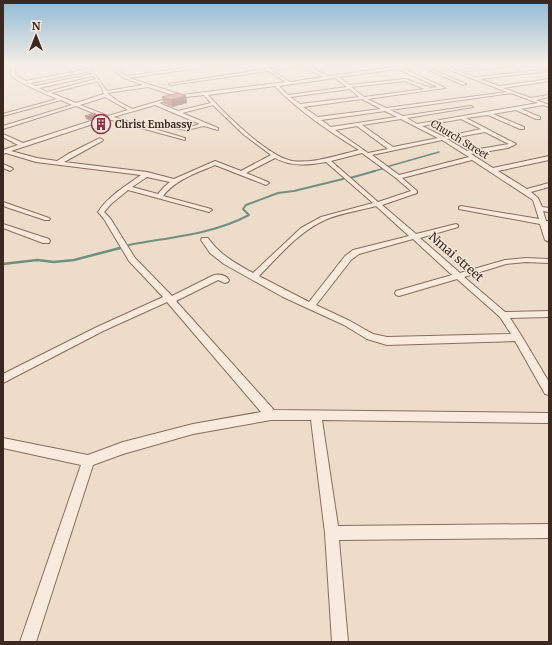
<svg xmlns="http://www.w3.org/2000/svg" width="552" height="645" font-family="Merriweather,serif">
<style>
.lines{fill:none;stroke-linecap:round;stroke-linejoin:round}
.stream-far2{stroke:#709082;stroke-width:1.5}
.stream-far1{stroke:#709082;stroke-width:2}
.stream{stroke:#709082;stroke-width:2.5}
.minor-casing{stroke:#896d5e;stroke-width:2}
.minor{fill:#f8eadd;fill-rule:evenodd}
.wall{fill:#ae7d6f}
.shaded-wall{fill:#8d665a}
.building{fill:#ca9181;stroke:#8d665a}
.labels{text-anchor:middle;stroke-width:3;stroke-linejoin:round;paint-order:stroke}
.far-poi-label{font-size:10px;font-weight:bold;fill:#3b2821;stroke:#f5e7d9;text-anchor:start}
.far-street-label{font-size:10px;fill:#3b2821;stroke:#f5e7d9}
.street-label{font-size:12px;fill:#3b2821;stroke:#f5e7d9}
</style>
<rect width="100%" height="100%" fill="#eddcc9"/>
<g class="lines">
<g class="stream-far2">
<path d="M 386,167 L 439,152"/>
<path d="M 371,172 L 385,168"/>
</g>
<g class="stream-far1">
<path d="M 350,178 L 375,171"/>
<path d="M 129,245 C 170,237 211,235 249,215 L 243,209 L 246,205 L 278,193 L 294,191 L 343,179"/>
<path d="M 116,249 L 121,248"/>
</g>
<path class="stream" d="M 3,264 L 37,260 L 54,262 L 74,260 L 120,248"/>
<g class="minor-casing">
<g id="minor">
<path d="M 11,65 L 15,65 L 15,75 L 26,81 L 88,69 L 85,66 L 88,65 L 107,91 L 143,85 L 124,78 L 111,68 L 113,65 L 117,65 L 115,68 L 126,76 L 206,65 L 217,65 L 129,78 L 182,95 L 286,82 L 268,71 L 171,85 L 169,84 L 266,69 L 259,65 L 264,65 L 270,69 L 306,65 L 328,76 L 408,65 L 422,65 L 466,84 L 463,85 L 418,65 L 402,68 L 445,88 L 367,99 L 386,108 L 507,92 L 437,65 L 443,65 L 457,71 L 507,65 L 511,66 L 461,72 L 476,77 L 549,69 L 549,71 L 480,79 L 499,86 L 549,79 L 549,81 L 503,88 L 531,98 L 549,95 L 549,97 L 536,100 L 549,105 L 549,107 L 543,105 L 521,109 L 540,117 L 540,119 L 536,119 L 516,110 L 493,114 L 524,127 L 524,129 L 520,129 L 488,115 L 466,118 L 516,144 L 508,148 L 471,154 L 493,168 L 549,156 L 549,160 L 498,171 L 527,189 L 549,183 L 549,187 L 531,192 L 538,198 L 542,207 L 549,208 L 549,212 L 543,211 L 546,221 L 549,221 L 549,225 L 548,225 L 549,242 L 545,240 L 540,224 L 459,209 L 459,207 L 461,206 L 539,219 L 533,200 L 472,160 L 402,178 L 417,191 L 417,193 L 382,205 L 416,234 L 456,224 L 458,225 L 458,227 L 420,238 L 460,273 L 505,260 L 526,258 L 549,259 L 549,263 L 526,262 L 506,264 L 464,277 L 505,312 L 549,311 L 549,317 L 510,318 L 521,335 L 549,382 L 549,395 L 545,394 L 515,341 L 387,345 L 367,339 L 344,325 L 283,297 L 224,264 L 210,253 L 201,240 L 202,238 L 208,238 C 220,255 235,263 253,273 L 301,228 L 321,217 L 373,203 L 326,162 C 309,165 291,167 275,158 L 246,173 L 268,182 L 269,183 L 266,185 L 215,165 C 197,173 176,179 163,196 L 211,209 L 212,210 L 209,212 L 128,190 L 111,204 L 104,212 L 110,218 L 135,258 L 172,296 L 214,275 C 220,274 226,275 229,280 L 228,282 L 225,283 L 218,280 L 176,301 L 274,410 L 549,413 L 549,423 L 322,420 L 338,526 L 549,524 L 549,538 L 339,540 L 348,642 L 332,642 L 325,533 L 311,420 L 271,420 L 193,434 L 123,454 L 93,465 L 36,642 L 20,642 L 81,465 L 3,448 L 3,438 L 88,455 L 123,442 L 193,424 L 261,412 L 167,302 L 103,331 L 3,383 L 3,374 L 97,327 L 163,297 L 129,261 L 104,219 L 98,212 C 108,196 126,186 141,175 L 36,162 L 6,153 L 3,154 L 3,150 L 18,145 L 3,137 L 3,134 L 23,143 L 103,117 L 76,106 L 3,129 L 3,126 L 72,105 L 61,100 L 3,116 L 3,114 L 57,99 C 49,95 13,81 11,75 C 10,72 11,68 11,65 ZM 301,66 L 324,77 L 290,82 L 272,71 ZM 398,69 L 438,87 L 431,88 L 405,79 L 349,85 L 339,77 ZM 90,71 L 92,74 L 36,86 L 30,83 ZM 93,76 L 96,79 L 47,92 L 39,88 ZM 335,78 L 347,87 L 288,95 L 279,86 ZM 97,81 L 102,88 L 104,94 L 76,103 L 51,93 ZM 405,81 L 425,89 L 364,97 L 351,87 ZM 275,86 C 297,110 330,132 359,150 C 338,155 313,164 292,161 C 267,156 225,114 208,95 ZM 148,87 L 176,96 L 132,109 L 119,102 L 107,93 ZM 350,89 L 359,97 L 300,104 L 290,97 ZM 511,93 L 538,103 L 417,124 L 407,118 L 473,107 L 471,106 L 403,116 L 390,110 ZM 204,95 L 211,103 L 178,111 L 159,103 L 176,98 ZM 105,97 L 128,110 L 108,116 L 80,105 ZM 362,99 L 381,109 L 318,117 L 303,107 ZM 155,105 L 200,124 L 186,128 L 176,127 L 174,128 L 186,130 L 204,126 L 218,130 L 218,128 L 182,113 L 213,105 L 243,134 L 271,155 L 241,171 L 215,161 L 174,179 L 147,172 L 64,162 L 102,141 L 103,140 L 100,138 L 68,154 L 57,161 L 37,158 L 11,151 L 108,119 L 185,140 L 185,138 L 113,117 ZM 385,111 L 397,117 L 331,127 L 321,120 ZM 401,119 L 438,138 L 393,147 L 362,125 ZM 461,119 L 481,129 L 444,137 L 422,126 ZM 357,126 L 388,149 L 368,153 L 335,130 ZM 485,132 L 509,144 L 467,151 L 447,139 ZM 442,140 L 469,157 L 399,175 L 372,155 ZM 362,153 L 396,178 L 411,191 L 378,202 L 331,161 ZM 147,177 L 170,182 L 164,187 L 158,194 L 132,187 ZM 376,206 L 409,236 L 353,250 L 345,256 L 309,302 L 259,276 C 279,256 298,232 325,220 C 340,213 359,211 376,206 ZM 413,239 L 452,275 L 396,291 L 395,293 L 396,295 L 399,296 L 457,279 L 500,317 L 511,334 L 387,337 L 373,334 L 350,321 L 316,305 L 351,260 L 359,254 Z"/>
<path d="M 3,164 L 12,168 L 13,169 L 10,171 L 3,168 Z"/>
<path d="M 3,202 L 49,218 L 50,219 L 49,220 L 45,220 L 3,206 Z"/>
<path d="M 3,224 L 49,239 L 50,241 L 49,243 L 43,243 L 3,228 Z"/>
</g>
</g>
<use href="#minor" class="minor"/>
</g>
<g class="wall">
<path d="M 186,96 L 187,103 L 172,107 L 163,103 L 162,97 Z"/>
<path d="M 85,116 L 108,116 L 110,123 L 102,126 L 97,124 L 95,118 L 89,120 L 86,119 Z"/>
</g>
<g class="shaded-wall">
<path d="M 186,96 L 187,103 L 172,107 L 171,100 Z"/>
<path d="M 96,114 L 97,117 L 95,117 L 95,118 L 89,120 L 87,117 Z"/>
<path d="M 108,116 L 110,123 L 102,126 L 100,119 Z"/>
</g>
<g class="building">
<path d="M 178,93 L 186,96 L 171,100 L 162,97 Z"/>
<path d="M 94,113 L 96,114 L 87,117 L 85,116 Z"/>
<path d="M 104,114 L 108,116 L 100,119 L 95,117 Z"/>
</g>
<linearGradient id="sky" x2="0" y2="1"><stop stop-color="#8fbad4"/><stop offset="0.42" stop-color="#f7efe7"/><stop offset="1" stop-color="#f7efe7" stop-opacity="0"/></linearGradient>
<rect width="552" height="155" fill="url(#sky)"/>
<defs>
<g id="building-ring" transform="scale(1)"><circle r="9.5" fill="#f5e7d9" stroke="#973045" stroke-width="1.5"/><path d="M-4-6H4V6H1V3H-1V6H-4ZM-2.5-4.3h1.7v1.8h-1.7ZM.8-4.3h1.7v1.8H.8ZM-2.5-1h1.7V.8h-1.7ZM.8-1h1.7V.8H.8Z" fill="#973045"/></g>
</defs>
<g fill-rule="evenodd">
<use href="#building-ring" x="101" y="124"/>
</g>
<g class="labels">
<g class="far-poi-label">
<text x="115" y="128">Christ Embassy</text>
</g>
<g class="far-street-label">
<text transform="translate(460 139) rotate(31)" y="4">Church Street</text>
</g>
<g class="street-label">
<text transform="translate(456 257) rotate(41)" y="4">Nmai street</text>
</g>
</g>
<rect width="552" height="645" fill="none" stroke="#3b2821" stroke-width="8"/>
<g transform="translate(36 36)" stroke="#f5e7d9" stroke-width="3" paint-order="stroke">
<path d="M0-3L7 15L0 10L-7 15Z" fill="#3b2821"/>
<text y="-6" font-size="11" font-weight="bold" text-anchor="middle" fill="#3b2821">N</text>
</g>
</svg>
